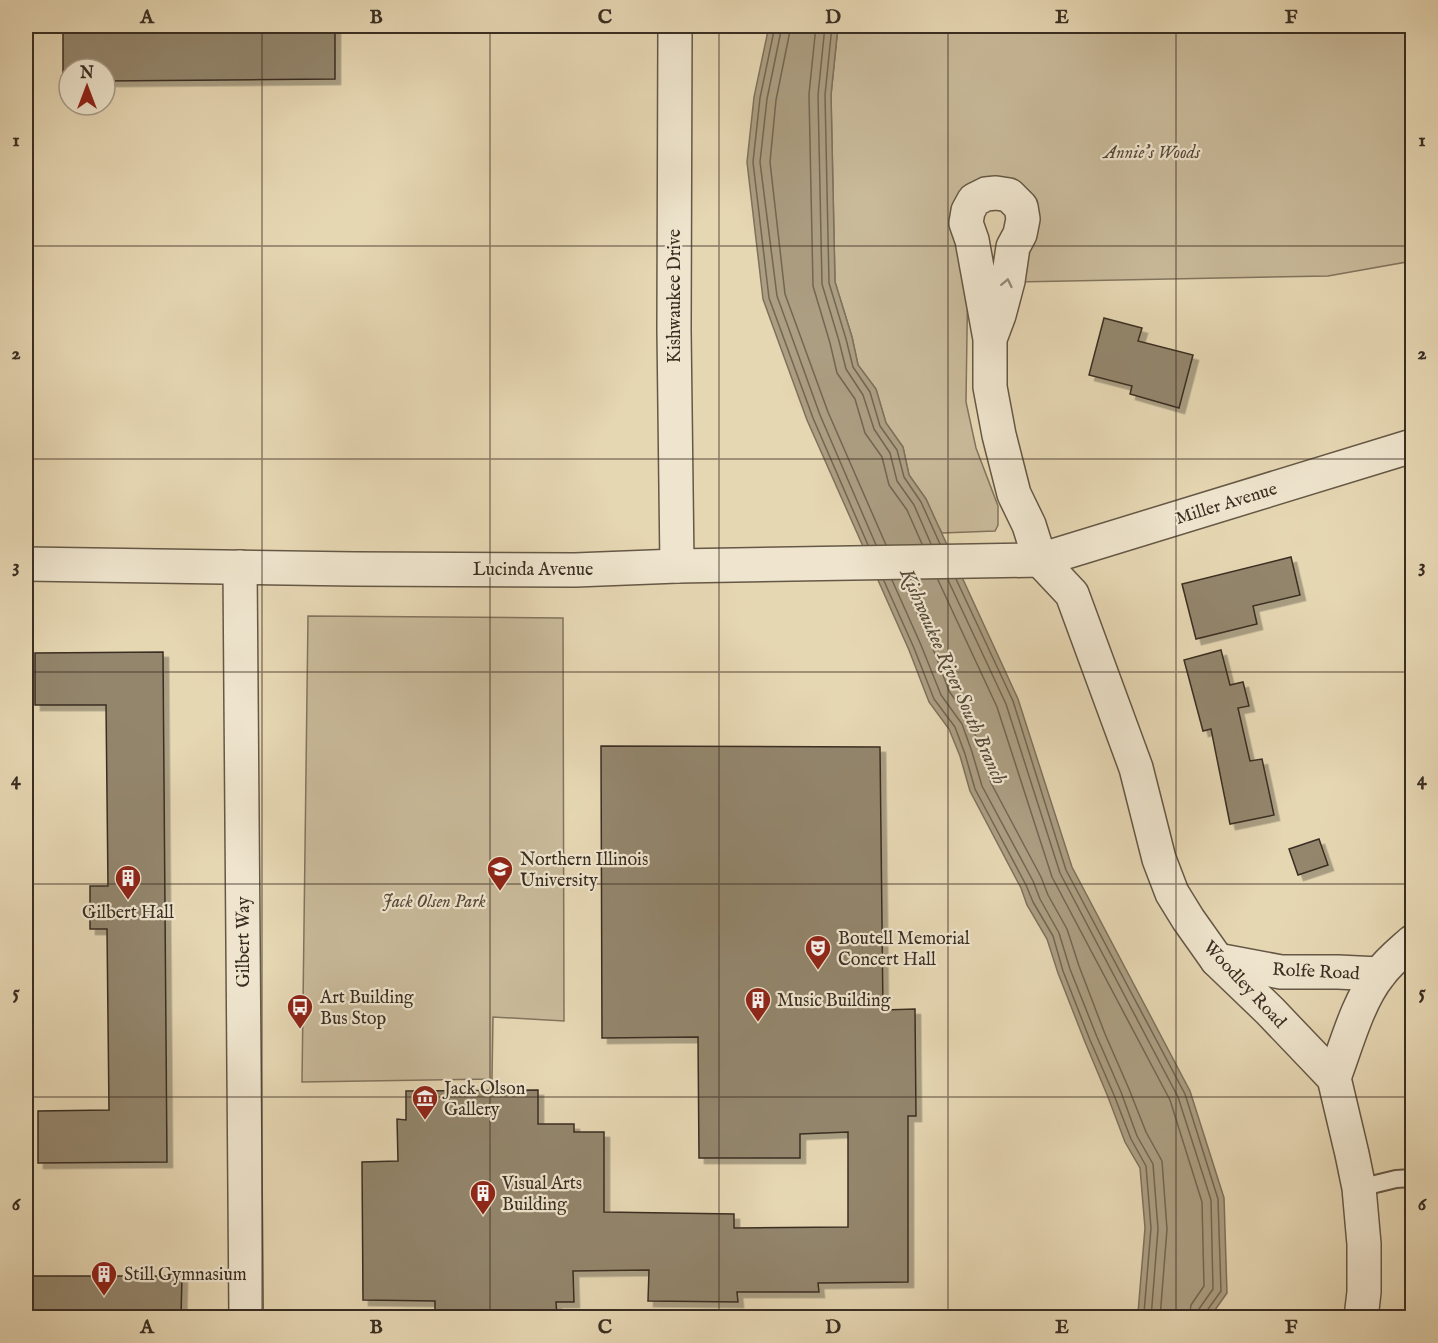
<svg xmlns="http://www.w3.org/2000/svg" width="1438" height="1343" font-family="'IM FELL English',serif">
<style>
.green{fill:#c9ba9a;stroke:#82745e;stroke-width:1.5}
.water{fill:#ac9e82;stroke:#7e715c;stroke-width:1.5}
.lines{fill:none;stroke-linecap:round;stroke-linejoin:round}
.shore{stroke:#736652;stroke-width:1.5}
.building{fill:#93866d;stroke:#3a2e22;stroke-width:1.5;filter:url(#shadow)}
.lane-casing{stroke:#655846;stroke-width:20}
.street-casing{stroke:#655846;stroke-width:36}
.lane{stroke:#efe5ce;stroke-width:16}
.street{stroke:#efe5ce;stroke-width:33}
.oneway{stroke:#948a78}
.grid{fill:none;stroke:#3a2e22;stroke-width:1.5;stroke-opacity:0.55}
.labels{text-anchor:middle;stroke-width:4.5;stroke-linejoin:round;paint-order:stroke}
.park-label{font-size:18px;font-style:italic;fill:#574a3a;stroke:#efe5ce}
.street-label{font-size:18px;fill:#3a2e22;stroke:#efe5ce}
.poi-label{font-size:18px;fill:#3a2e22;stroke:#efe5ce;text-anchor:start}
.water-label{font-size:20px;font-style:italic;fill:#564a3a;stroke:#efe5ce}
.neatline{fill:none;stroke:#3a2e22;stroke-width:2}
.grid-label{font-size:20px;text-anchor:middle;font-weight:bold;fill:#3a2e22}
</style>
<defs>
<filter id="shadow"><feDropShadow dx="5.5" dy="5.5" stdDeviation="0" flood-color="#0004"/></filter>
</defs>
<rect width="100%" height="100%" fill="#e6d7b3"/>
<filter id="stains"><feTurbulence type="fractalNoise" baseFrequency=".00333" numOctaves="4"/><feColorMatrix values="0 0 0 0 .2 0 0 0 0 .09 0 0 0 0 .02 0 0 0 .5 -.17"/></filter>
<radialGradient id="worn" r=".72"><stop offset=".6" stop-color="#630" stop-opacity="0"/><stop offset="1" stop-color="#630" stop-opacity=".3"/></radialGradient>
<g class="green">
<path d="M 838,26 L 1412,26 L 1412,261 L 1328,276 L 1017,282 L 1022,187 L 951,225 C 951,231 952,236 955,241 C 960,250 967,254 968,265 L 966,402 L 976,448 L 998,506 L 998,525 L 995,531 L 942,533 L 936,522 L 926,499 L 909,475 L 903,447 L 886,423 L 876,389 L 858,365 L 852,337 L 835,282 L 831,95 Z"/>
<path d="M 308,616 L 563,618 L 564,1021 L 493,1017 L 492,1079 L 302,1082 Z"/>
</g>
<path class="water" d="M 769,26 L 838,26 L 831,95 L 835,282 L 852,337 L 858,365 L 876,389 L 886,423 L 903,447 L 909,475 L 926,499 L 1018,699 L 1072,867 L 1190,1091 L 1224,1198 L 1227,1293 L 1210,1317 L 1135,1317 L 1138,1313 L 1145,1228 L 1140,1168 L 1125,1142 L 1108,1097 L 1085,1042 L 1058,973 L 1047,939 L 1027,905 L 1021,888 L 970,791 L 960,756 L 949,729 L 929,702 L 909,650 L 807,420 L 763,299 L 747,162 L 754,97 Z"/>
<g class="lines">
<g class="shore">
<path d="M 775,26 L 760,98 L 753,162 L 769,298 L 813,418 L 868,545"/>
<path d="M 782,26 L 767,99 L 760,162 L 777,296 L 820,415 L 876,545"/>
<path d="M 791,26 L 776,100 L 770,162 L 785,294 L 828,412 L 886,545"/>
<path d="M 816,26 L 809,94 L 813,286 L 830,343 L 837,373 L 855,399 L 865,433 L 882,457 L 889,485 L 907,510 L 922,544"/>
<path d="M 825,26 L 818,95 L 822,284 L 839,341 L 846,369 L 863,395 L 874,429 L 890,453 L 897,481 L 914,505 L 931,544"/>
<path d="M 832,26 L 825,95 L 829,283 L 846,339 L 853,367 L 870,392 L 880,426 L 897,450 L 904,477 L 921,502 L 940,544"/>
<path d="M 956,579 L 1013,701 L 1066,870 L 1185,1094 L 1218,1199 L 1221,1291 L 1206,1312 L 1205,1318"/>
<path d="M 892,580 L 921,645 L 941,695 L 962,724 L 972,752 L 982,786 L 1033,881 L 1040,899 L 1059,933 L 1070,969 L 1097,1037 L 1121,1092 L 1137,1136 L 1153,1164 L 1158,1229 L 1151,1318"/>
<path d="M 902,580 L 930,641 L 949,691 L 970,721 L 981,749 L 991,783 L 1041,877 L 1048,895 L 1067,929 L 1079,966 L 1105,1034 L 1129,1089 L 1146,1132 L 1162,1161 L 1167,1229 L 1160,1318"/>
<path d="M 938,580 L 997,707 L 1052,877 L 1170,1100 L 1202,1202 L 1204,1286 L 1191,1305 L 1189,1318"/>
<path d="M 948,580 L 1006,704 L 1060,873 L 1178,1097 L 1211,1200 L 1213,1289 L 1199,1309 L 1198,1318"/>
<path d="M 884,581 L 914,648 L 934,699 L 955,727 L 965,754 L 975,789 L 1026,885 L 1033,902 L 1053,936 L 1063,971 L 1090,1040 L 1114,1095 L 1131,1139 L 1146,1166 L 1151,1228 L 1144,1313 L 1142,1318"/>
</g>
</g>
<g class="building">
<path d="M 63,26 L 335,26 L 335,79 L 105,81 L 105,69 L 69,69 L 69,81 L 63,81 Z"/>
<path d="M 1104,318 L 1142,328 L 1138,341 L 1193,355 L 1179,408 L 1130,394 L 1132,386 L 1089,375 Z"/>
<path d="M 1291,557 L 1300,595 L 1253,606 L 1257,624 L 1196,639 L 1182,584 Z"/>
<path d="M 1221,650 L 1230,685 L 1243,682 L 1249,706 L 1238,708 L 1250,761 L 1262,759 L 1274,815 L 1230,824 L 1211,729 L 1203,731 L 1184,660 Z"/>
<path d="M 163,652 L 167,1162 L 38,1163 L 38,1111 L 109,1110 L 107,929 L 90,929 L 90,886 L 108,886 L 106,705 L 35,705 L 35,653 Z"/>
<path d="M 601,746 L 880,747 L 883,1010 L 915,1009 L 916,1116 L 908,1116 L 908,1282 L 818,1283 L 819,1292 L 737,1292 L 738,1302 L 648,1301 L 649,1270 L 573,1271 L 574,1302 L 556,1302 L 557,1317 L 435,1317 L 435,1301 L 363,1300 L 362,1162 L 398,1161 L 397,1119 L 406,1120 L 406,1091 L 538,1090 L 538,1124 L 574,1124 L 574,1132 L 604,1132 L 604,1212 L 734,1214 L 734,1228 L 848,1227 L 848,1132 L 800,1134 L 800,1158 L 699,1158 L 698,1037 L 602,1038 Z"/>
<path d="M 1319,839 L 1328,865 L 1298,875 L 1289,849 Z"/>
<path d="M 26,1276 L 182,1276 L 181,1317 L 26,1317 Z"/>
</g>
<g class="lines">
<g class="lane-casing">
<path id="lane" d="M 1359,1188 L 1396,1179 L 1412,1178"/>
</g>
<g class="street-casing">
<g id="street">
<path d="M 675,26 L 674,330 L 677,566"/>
<path d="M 990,339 L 999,315 L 1008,281 L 1013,247 L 1020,234 L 1023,219 L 1021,207 L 1009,195 L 996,193 L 986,194 L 974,200 L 968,211 L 966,223 L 972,240 L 990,339 L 990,387 L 999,435 L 1014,494 L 1029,525 L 1040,560 L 1072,594 L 1136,768 L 1159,859 L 1172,893 L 1188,919 L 1217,960 L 1270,1011 L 1334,1078 L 1352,1154 L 1359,1188 L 1364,1244 L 1364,1292 L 1361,1318"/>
<path d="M 26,564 L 355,569 L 575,570 L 677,566 L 1040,560 L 1412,446"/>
<path d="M 240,567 L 246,1318"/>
<path d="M 1217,960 L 1281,972 L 1338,972 L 1379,974"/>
<path d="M 1334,1078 C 1346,1046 1358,1001 1379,975 C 1388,962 1401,952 1412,942"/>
</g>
</g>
<use href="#lane" class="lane"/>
<use href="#street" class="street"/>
</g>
<defs><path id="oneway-chevron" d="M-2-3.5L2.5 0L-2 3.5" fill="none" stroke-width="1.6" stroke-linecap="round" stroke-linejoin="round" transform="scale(1.5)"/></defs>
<use class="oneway" href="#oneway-chevron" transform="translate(1007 283) rotate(-78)"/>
<path class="grid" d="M 262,26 L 262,1318M 490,26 L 490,1318M 719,26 L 719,1318M 948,26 L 948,1318M 1176,26 L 1176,1318M 26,246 L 1412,246M 26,459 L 1412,459M 26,672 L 1412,672M 26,884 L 1412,884M 26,1097 L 1412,1097"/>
<defs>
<g id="university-pin" transform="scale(1.35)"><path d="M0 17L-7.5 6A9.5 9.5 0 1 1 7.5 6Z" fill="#8f2418" stroke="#efe5ce"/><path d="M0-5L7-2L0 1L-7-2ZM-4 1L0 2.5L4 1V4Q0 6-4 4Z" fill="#fff"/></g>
<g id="building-pin" transform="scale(1.35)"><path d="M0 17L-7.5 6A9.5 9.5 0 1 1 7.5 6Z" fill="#8f2418" stroke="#efe5ce"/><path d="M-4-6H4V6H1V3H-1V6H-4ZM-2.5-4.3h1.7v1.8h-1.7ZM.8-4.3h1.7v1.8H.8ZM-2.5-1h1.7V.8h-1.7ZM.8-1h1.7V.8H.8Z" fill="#fff"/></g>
<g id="theatre-pin" transform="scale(1.35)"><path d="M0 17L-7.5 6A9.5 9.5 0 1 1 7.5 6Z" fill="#8f2418" stroke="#efe5ce"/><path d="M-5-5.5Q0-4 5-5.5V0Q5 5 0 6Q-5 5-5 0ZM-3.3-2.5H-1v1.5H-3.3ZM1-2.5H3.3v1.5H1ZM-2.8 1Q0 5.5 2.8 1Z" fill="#fff"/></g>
<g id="bus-pin" transform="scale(1.35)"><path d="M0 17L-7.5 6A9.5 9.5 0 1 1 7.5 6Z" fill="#8f2418" stroke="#efe5ce"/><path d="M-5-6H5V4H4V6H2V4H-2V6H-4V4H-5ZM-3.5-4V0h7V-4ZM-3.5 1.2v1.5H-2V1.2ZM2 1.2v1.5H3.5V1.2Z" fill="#fff"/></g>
<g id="museum-pin" transform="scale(1.35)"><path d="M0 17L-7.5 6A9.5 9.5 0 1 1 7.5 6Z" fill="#8f2418" stroke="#efe5ce"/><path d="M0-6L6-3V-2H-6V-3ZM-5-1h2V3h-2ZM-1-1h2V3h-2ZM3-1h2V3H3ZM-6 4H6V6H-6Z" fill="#fff"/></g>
</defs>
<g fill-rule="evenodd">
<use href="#university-pin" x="500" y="869"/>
<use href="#building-pin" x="128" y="878"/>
<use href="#theatre-pin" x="818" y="948"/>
<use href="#building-pin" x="758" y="1000"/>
<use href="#bus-pin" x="300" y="1007"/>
<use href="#museum-pin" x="425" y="1098"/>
<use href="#building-pin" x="483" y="1193"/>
<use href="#building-pin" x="104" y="1274"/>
</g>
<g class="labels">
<g class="park-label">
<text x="1152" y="158">Annie's Woods</text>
<text x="434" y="907">Jack Olsen Park</text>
</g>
<g class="street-label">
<text transform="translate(674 296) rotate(-90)" y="6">Kishwaukee Drive</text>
<text transform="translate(1226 503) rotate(-17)" y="6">Miller Avenue</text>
<text x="533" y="575">Lucinda Avenue</text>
<text transform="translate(243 942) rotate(-90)" y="6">Gilbert Way</text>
<text transform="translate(1316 971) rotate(3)" y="6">Rolfe Road</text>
<text transform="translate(1245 984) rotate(47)" y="6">Woodley Road</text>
</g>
<g class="poi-label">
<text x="520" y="865">Northern Illinois<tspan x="520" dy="21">University</tspan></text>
<text x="128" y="918" text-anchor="middle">Gilbert Hall</text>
<text x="838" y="944">Boutell Memorial<tspan x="838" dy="21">Concert Hall</tspan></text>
<text x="320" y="1003">Art Building<tspan x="320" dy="21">Bus Stop</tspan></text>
<text x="777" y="1006">Music Building</text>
<text x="444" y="1094">Jack Olson<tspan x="444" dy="21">Gallery</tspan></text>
<text x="502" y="1189">Visual Arts<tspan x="502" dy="21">Building</tspan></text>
<text x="124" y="1280">Still Gymnasium</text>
</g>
<g class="water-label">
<text transform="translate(954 676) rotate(66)" y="7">Kishwaukee River South Branch</text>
</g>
</g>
<rect width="1438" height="1343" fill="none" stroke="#e6d7b3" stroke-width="66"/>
<g transform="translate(87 87)"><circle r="28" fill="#efe5ce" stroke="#a79c89" stroke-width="1.5"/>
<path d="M0-4.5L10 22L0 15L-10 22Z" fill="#8f2418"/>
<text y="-9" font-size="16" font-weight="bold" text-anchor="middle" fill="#3a2e22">N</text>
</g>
<rect x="33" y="33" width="1372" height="1277" class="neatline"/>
<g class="grid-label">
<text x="147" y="23">A</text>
<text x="376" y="23">B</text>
<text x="605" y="23">C</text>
<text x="833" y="23">D</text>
<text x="1062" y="23">E</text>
<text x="1291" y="23">F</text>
<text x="16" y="146">1</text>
<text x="1422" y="146">1</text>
<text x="16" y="359">2</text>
<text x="1422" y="359">2</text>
<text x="16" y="572">3</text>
<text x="1422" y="572">3</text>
<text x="16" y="785">4</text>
<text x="1422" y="785">4</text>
<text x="16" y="998">5</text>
<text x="1422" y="998">5</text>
<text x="16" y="1210">6</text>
<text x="1422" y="1210">6</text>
<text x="147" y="1333">A</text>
<text x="376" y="1333">B</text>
<text x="605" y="1333">C</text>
<text x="833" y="1333">D</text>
<text x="1062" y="1333">E</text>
<text x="1291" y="1333">F</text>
</g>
<rect width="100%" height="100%" filter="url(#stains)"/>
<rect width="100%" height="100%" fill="url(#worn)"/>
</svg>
